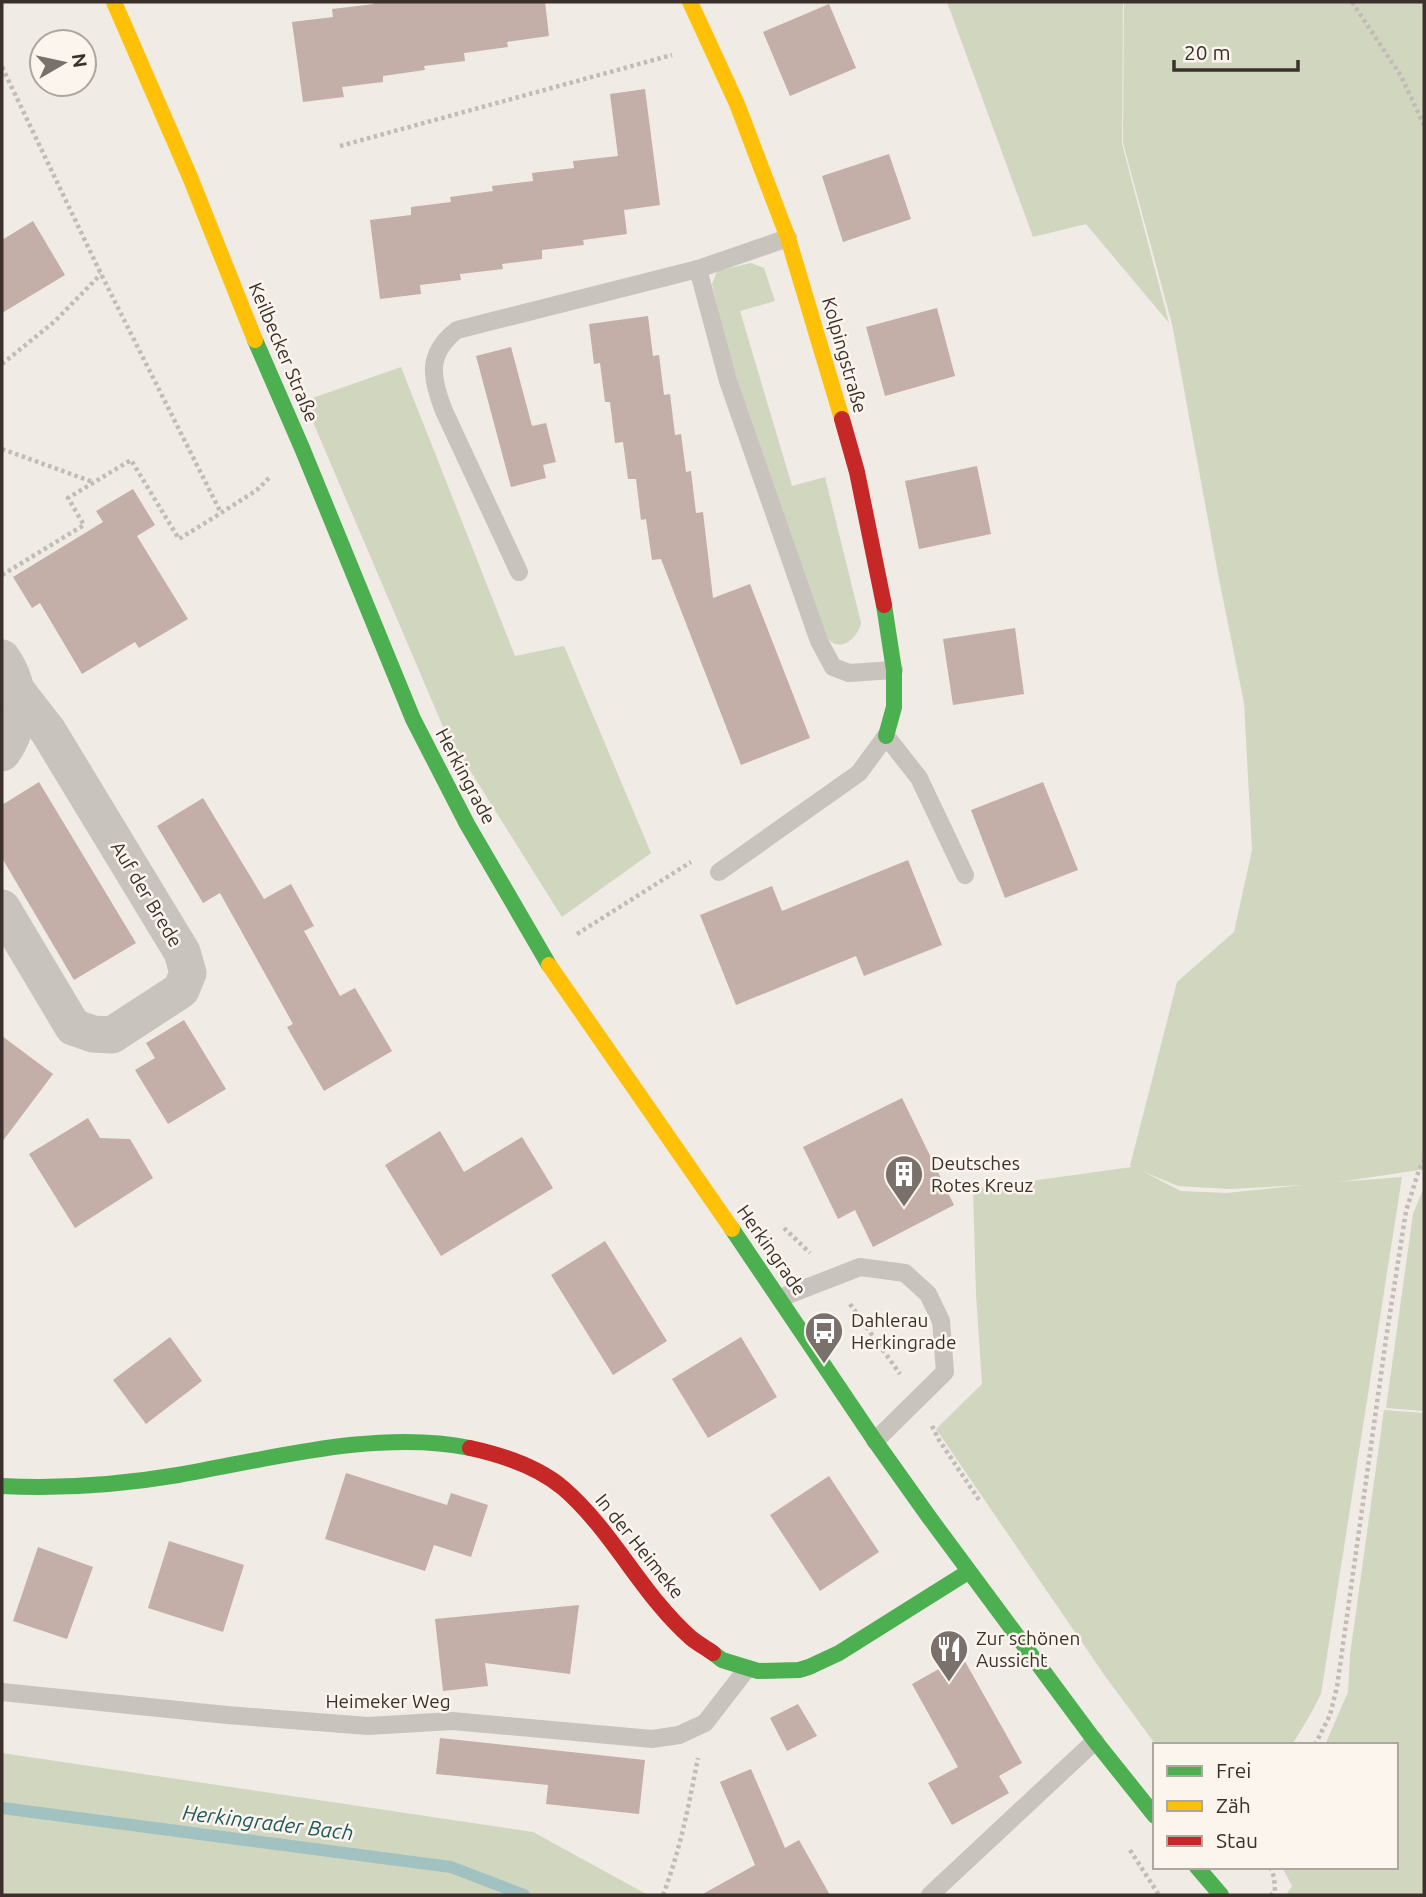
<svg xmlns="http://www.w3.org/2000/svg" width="1426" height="1897" font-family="Ubuntu,sans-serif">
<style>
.green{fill:#d1d6bf;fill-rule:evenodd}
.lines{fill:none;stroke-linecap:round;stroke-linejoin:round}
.stream{stroke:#a1c2c1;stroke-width:12}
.building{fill:#c3afa7}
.path{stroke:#c2bbb6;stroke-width:4.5;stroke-dasharray:3.5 3.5;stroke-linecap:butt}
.lane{stroke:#c9c3be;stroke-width:18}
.street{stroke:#c9c3be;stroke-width:37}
.fast{stroke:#4caf50;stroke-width:16}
.slow{stroke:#ffc107;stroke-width:16}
.jam{stroke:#c62828;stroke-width:16}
.labels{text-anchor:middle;stroke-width:5;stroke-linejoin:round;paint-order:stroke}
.street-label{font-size:19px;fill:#3b302b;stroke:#fbf5ee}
.poi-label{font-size:19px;fill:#3b302b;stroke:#fbf5ee;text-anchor:start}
.water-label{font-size:21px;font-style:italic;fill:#1f5a5e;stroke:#fbf5ee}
</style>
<rect width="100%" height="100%" fill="#f0ebe5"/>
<g class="green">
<path d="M 947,2 L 1123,2 L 1122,144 L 1169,323 L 1086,224 L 1033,237 Z"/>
<path d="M 1124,2 L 1424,2 L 1424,1171 L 1419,1170 L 1339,1182 L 1402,1177 L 1321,1694 L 1310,1715 L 1292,1745 L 1156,1745 L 1105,1676 L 936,1429 L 982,1384 L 976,1294 L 973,1189 L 1132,1167 L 1130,1166 L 1177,982 L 1234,932 L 1252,850 L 1244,703 L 1218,574 L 1172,324 L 1123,143 ZM 1142,1171 L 1178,1186 L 1229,1189 L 1303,1185 L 1226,1193 L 1181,1191 Z"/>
<path d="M 751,263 L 764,268 L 775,301 L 740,311 L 792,486 L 825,477 L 861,623 C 858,638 841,653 828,639 C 825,636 824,632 822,629 L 732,370 L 712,284 L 717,271 Z"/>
<path d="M 401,367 L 515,656 L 564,646 L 651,853 L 562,917 L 444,729 L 304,401 Z"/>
<path d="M 1424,1187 L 1424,1411 L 1386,1408 L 1413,1214 Z"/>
<path d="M 1384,1410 L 1424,1413 L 1424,1895 L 1286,1895 L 1292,1886 L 1282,1867 L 1396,1867 L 1396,1745 L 1325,1745 L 1348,1692 L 1350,1655 Z"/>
<path d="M 2,1753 L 533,1832 L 648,1895 L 2,1895 Z"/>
</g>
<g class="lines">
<path class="stream" d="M 2,1808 L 451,1867 L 524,1895"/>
</g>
<g class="building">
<path d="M 373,2 L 545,2 L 549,36 L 507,42 L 508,47 L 464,53 L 465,61 L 424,66 L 425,70 L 383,76 L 383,82 L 342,87 L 344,97 L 303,102 L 292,22 L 333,17 L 332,9 L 374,4 Z"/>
<path d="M 829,4 L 856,68 L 790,96 L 763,32 Z"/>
<path d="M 645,89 L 660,205 L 624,210 L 627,234 L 583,240 L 584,245 L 542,250 L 542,259 L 502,264 L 503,269 L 460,274 L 461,280 L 420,285 L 421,294 L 380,299 L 370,220 L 411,215 L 411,207 L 451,202 L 450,197 L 493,191 L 492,186 L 533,181 L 532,173 L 574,168 L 573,161 L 618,156 L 610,94 Z"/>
<path d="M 889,154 L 911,219 L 843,242 L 822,176 Z"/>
<path d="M 33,221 L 65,275 L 2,313 L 2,240 Z"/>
<path d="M 937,308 L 955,376 L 885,396 L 866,327 Z"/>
<path d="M 648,316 L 653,356 L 659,355 L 664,395 L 670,394 L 675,435 L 681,434 L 686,472 L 691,471 L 696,513 L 703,512 L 713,598 L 750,584 L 810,738 L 741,765 L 661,559 L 652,560 L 646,519 L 641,520 L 636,479 L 628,479 L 623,442 L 615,443 L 610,402 L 605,402 L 600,363 L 594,364 L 589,324 Z"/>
<path d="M 511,347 L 532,426 L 546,423 L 556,462 L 543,465 L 546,478 L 511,487 L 476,356 Z"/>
<path d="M 977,466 L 991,534 L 919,549 L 905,481 Z"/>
<path d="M 133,489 L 155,525 L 137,536 L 188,619 L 139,648 L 135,642 L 82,674 L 40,603 L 32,608 L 13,577 L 103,522 L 96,511 Z"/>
<path d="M 1015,628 L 1024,694 L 953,705 L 943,639 Z"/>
<path d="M 39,782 L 136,943 L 74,980 L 2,858 L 2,805 Z"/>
<path d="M 1043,782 L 1078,870 L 1005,898 L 971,810 Z"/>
<path d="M 203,798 L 264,899 L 291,884 L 314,926 L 304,931 L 340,996 L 355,988 L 392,1051 L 324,1091 L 287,1027 L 293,1024 L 220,893 L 203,903 L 157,826 Z"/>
<path d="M 908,860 L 942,945 L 864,976 L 856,956 L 736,1005 L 700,915 L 772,886 L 782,911 Z"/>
<path d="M 184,1020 L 226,1089 L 168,1124 L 135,1070 L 155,1058 L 146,1043 Z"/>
<path d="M 2,1036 L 53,1074 L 2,1142 Z"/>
<path d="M 902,1098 L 954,1205 L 873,1247 L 855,1210 L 838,1219 L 803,1147 Z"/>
<path d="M 88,1118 L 100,1138 L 130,1139 L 153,1178 L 75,1228 L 29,1154 Z"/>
<path d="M 440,1131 L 464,1172 L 522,1137 L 553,1188 L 441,1256 L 385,1165 Z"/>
<path d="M 605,1241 L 667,1341 L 613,1375 L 551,1275 Z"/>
<path d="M 170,1337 L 202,1381 L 146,1424 L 113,1380 Z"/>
<path d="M 741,1337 L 777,1397 L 708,1438 L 672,1379 Z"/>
<path d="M 346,1473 L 447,1505 L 451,1493 L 488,1505 L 471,1557 L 434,1545 L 425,1571 L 325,1539 Z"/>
<path d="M 829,1476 L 879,1552 L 820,1591 L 770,1515 Z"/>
<path d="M 169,1541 L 244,1565 L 223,1632 L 148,1608 Z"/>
<path d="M 38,1547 L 93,1567 L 67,1639 L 13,1621 Z"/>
<path d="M 579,1605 L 570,1674 L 485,1663 L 488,1686 L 443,1691 L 435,1619 Z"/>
<path d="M 962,1656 L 1022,1763 L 999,1776 L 1009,1793 L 952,1825 L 928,1783 L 958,1767 L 912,1684 Z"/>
<path d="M 798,1704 L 817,1736 L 787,1751 L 770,1718 Z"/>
<path d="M 440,1738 L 645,1760 L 639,1814 L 546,1804 L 548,1785 L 436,1774 Z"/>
<path d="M 751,1769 L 785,1848 L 799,1840 L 830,1895 L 701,1895 L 755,1865 L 720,1782 Z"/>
</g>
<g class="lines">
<g class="path">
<path d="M 1352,2 L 1401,76 L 1424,125"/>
<path d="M 2,67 L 101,274 L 221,513 L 257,490 L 270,477"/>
<path d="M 340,146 L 672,55"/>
<path d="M 2,364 L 54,322 L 101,274"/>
<path d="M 2,449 L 93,482"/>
<path d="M 2,575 L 84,525 L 68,498 L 131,460 L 179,539 L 221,513"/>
<path d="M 577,934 L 691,862"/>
<path d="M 784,1228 L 810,1253"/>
<path d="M 850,1304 L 900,1374"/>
<path d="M 932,1426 L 939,1440 L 979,1500"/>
<path d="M 1315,1745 L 1330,1715 L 1337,1687 L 1386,1339 L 1406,1211 L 1419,1170 L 1424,1160"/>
<path d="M 1130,1850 L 1159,1895"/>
<path d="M 1270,1867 L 1274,1877 L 1275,1891 L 1271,1895"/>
<path d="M 663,1895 C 680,1851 689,1804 698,1758"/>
</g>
<g class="lane">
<path d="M 698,269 L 728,381 L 819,641 L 833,667 L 849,673 L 894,670"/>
<path d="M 519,572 L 444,411 C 431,378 426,354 457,330 L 698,269 L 788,238"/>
<path d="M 719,872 L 859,773 L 886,736 L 919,778 L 965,875"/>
<path d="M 780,1298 L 860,1267 L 905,1273 L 928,1294 L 941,1321 L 945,1372 L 875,1441"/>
<path d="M 2,1692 L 227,1715 L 368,1726 L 452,1721 L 652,1739 L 679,1735 L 705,1723 L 746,1670"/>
<path d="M 930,1895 L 1095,1741"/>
</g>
<g class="street">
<path d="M 2,658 C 22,687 23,724 2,753"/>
<path d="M 2,908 L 73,1027 L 93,1034 L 112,1035 L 181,990 L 188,973 L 182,952 L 48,731 L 17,691"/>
</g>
<g class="fast">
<path d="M 255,340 L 302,448 L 413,719 L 467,824 L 549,965"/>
<path d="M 884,605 L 894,670 L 894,707 L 886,736"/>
<path d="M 732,1229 L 875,1441 L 929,1517 L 1095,1741 L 1155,1816"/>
<path d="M 2,1486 C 62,1489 119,1485 178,1475 C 270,1459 378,1429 470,1448"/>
<path d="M 713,1653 L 722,1660 L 758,1671 L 799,1670 L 809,1667 L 839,1653 L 968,1572"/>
<path d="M 1197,1867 L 1221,1895"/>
</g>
<g class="slow">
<path d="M 114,2 L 190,177 L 255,340"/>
<path d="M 690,2 L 737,104 L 788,238 L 842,419"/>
<path d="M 549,965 L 732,1229"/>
</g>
<g class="jam">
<path d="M 842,419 L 857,472 L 884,605"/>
<path d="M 470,1448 C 502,1455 537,1466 563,1488 C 613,1531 641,1594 691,1638 C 697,1643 706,1648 713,1653"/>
</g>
</g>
<defs>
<g id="building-pin" transform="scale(2.0125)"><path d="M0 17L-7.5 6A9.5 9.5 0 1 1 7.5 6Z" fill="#7a716c" stroke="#fbf5ee"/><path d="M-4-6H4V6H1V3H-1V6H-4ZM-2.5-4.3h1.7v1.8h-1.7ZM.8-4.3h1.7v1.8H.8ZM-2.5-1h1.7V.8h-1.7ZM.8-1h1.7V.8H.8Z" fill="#fff"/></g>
<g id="bus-pin" transform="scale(2.0125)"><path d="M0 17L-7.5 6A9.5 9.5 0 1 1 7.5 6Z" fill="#7a716c" stroke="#fbf5ee"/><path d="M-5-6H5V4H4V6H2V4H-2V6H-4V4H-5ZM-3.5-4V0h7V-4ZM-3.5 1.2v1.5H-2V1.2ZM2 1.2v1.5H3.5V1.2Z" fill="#fff"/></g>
<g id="restaurant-pin" transform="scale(2.0125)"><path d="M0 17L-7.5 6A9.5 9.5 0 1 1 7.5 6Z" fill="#7a716c" stroke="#fbf5ee"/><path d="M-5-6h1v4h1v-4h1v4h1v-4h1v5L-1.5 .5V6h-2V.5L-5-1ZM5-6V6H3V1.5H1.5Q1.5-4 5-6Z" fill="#fff"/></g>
</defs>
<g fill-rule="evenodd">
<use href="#building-pin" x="904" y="1174"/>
<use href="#bus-pin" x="824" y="1331"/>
<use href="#restaurant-pin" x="949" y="1649"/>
</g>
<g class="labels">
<g class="street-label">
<text transform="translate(284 352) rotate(67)" y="7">Keilbecker Straße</text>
<text transform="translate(845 355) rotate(74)" y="7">Kolpingstraße</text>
<text transform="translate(466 776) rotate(62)" y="7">Herkingrade</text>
<text transform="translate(147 894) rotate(59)" y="7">Auf der Brede</text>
<text transform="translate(772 1250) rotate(55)" y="7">Herkingrade</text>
<text transform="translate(640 1546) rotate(51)" y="7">In der Heimeke</text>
<text x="388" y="1708">Heimeker Weg</text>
</g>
<g class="poi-label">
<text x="931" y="1170">Deutsches<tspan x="931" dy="22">Rotes Kreuz</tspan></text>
<text x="851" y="1327">Dahlerau<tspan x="851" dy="22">Herkingrade</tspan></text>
<text x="976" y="1645">Zur schönen<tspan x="976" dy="22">Aussicht</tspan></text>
</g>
<g class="water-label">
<text transform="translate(268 1823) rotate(7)" y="7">Herkingrader Bach</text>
</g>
</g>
<rect width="1426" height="1897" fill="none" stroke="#3b302b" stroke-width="7"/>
<rect x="1153" y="1743" width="245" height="126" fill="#fbf5ee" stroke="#aea6a0" stroke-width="2"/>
<rect x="1167" y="1766" width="35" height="10" fill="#4caf50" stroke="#aea6a0" stroke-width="2"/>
<text x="1216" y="1778" font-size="21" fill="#3b302b">Frei</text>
<rect x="1167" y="1801" width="35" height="10" fill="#ffc107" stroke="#aea6a0" stroke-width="2"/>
<text x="1216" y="1813" font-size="21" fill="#3b302b">Zäh</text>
<rect x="1167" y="1836" width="35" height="10" fill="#c62828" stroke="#aea6a0" stroke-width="2"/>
<text x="1216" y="1848" font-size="21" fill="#3b302b">Stau</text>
<g transform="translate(63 63) rotate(81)"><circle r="33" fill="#fbf5ee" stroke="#aea6a0" stroke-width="2"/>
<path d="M0-5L12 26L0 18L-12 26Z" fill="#7a716c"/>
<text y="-10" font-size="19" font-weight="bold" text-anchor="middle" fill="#3b302b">N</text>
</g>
<path d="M1174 60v10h124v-10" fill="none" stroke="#3b302b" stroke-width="3.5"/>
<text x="1184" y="60" font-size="21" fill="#3b302b" stroke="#fbf5ee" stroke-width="5" paint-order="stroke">20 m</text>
</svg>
